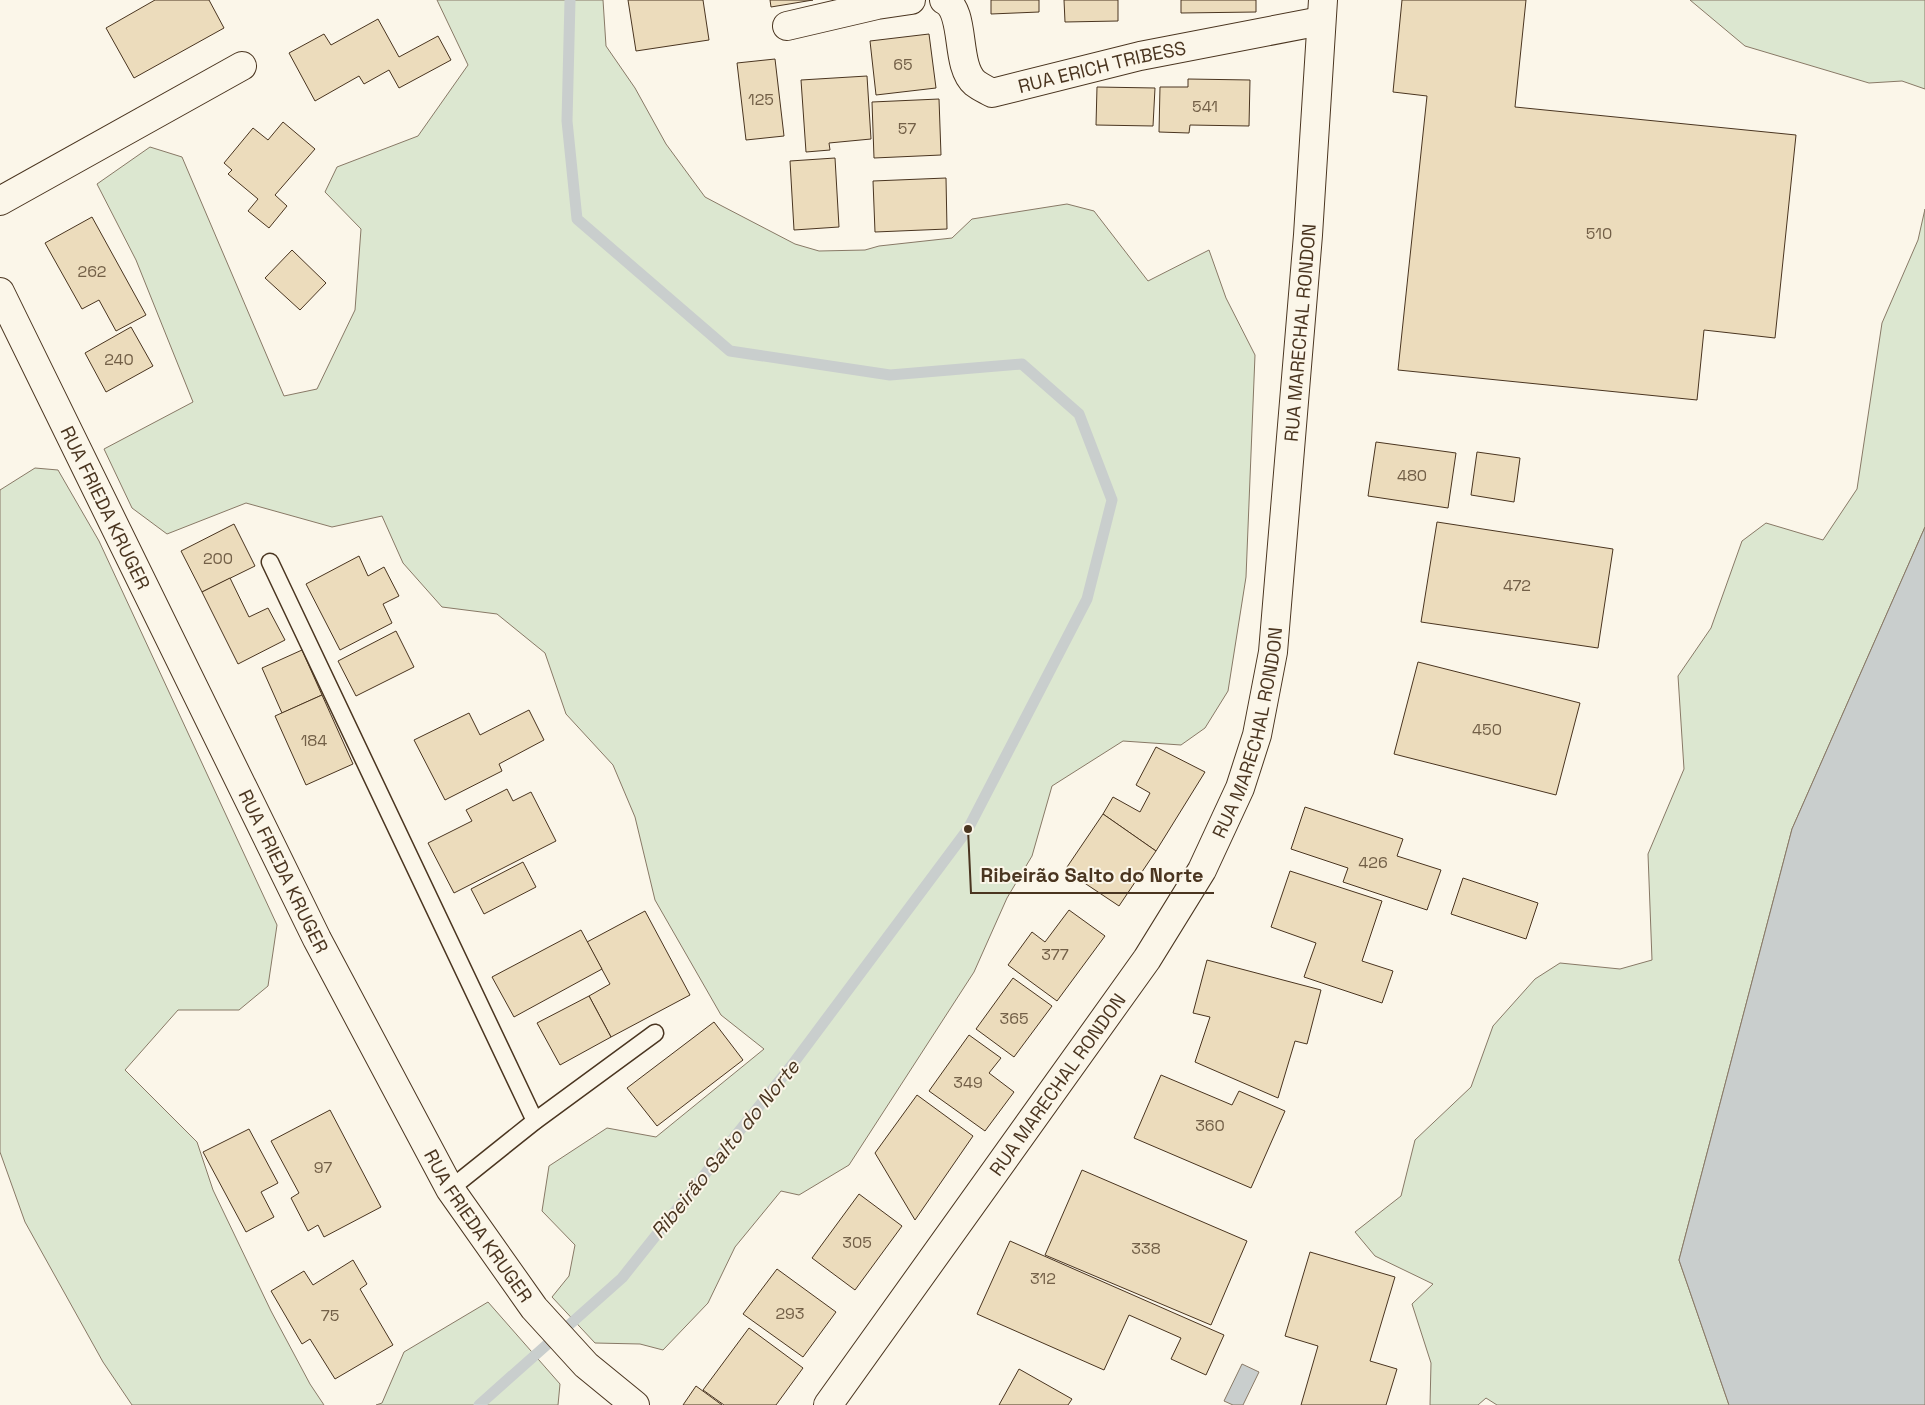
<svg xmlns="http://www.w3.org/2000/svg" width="1925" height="1405" font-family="'Space Grotesk',sans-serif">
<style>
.green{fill:#dce7d0;stroke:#887966}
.water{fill:#c9cecd;stroke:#887966}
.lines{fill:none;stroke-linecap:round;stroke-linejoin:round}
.stream{stroke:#c9cecd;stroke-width:11}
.building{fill:#ecdcbc;stroke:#4a3520}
.lane-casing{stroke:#4a3520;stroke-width:19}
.street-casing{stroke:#4a3520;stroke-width:30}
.secondary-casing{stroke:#4a3520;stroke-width:30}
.lane{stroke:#fbf6e9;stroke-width:16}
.street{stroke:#fbf6e9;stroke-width:28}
.secondary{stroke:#fbf6e9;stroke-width:28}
.labels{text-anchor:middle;stroke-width:4;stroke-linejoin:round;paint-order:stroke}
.number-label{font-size:16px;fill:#725f47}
.street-label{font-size:19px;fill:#4a3520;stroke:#fbf6e9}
.water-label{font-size:20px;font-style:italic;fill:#4a3520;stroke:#fbf6e9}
.leader{fill:none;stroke:#4a3520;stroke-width:2}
.callout-dot{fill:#4a3520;stroke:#fbf6e9;stroke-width:2}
.callout-label{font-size:20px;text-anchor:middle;font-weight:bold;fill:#4a3520;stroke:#fbf6e9;stroke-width:4;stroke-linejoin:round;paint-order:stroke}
</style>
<rect width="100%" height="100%" fill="#fbf6e9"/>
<g class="green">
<path d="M 437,0 L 603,0 L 606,46 L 635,88 L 666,144 L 705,197 L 722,206 L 795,244 L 819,251 L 865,250 L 879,246 L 952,238 L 972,219 L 1067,204 L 1094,211 L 1148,281 L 1209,250 L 1226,298 L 1255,355 L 1246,577 L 1228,691 L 1205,728 L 1181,745 L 1123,741 L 1052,786 L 1032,856 L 1007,898 L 974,972 L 849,1165 L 799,1195 L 781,1191 L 735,1247 L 708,1303 L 663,1350 L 640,1344 L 595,1343 L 552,1297 L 569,1276 L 575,1245 L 542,1211 L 549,1166 L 607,1128 L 656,1137 L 764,1049 L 721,1015 L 655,900 L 635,817 L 613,765 L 566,714 L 545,653 L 497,614 L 442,607 L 403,563 L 382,516 L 332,527 L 246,503 L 167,534 L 132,508 L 104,449 L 193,402 L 136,260 L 97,184 L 150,147 L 182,157 L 284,396 L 317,389 L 355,310 L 361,229 L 325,192 L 337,167 L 418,136 L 468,65 Z"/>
<path d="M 1690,0 L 1925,0 L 1925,89 L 1902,81 L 1869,83 L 1745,46 Z"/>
<path d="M 1925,209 L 1925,527 L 1792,829 L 1679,1260 L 1729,1405 L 1497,1405 L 1486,1398 L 1478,1405 L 1430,1405 L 1431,1363 L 1412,1304 L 1433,1284 L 1375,1256 L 1355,1232 L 1401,1196 L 1415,1140 L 1471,1087 L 1493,1026 L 1535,979 L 1560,963 L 1620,969 L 1652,960 L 1648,854 L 1684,769 L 1678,676 L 1711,628 L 1742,541 L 1766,523 L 1823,540 L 1857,489 L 1882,323 L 1918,240 Z"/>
<path d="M 35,468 L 58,470 L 99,541 L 277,925 L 268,986 L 239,1010 L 178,1010 L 125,1070 L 197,1142 L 213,1190 L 271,1311 L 310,1384 L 324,1405 L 132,1405 L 103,1362 L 25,1222 L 0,1152 L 0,490 Z"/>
<path d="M 488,1302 L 560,1384 L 558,1405 L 376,1405 L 382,1403 L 404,1352 Z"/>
</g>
<g class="water">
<path d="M 1925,527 L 1925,1405 L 1729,1405 L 1679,1260 L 1792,829 Z"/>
<path d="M 1242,1364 L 1259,1372 L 1243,1405 L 1233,1405 L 1224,1401 Z"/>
</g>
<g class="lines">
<path class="stream" d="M 479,1405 L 622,1278 L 792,1065 L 968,829 L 1087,599 L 1112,500 L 1079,414 L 1022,364 L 890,375 L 730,351 L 577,219 L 567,121 L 570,0"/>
</g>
<g class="building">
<path d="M 155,0 L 209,0 L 224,28 L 134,78 L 106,28 Z"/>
<path d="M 628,0 L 703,0 L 709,40 L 636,51 Z"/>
<path d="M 770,0 L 813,0 L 771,7 Z"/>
<path d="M 991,0 L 1039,0 L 1039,12 L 991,14 Z"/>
<path d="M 1064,0 L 1118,0 L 1118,21 L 1065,22 Z"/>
<path d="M 1181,0 L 1256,0 L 1256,12 L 1181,13 Z"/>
<path d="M 1402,0 L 1526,0 L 1515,107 L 1796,135 L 1775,338 L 1704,330 L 1697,400 L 1398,370 L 1427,96 L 1393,92 Z"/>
<path d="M 378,19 L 399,57 L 438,36 L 451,60 L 399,88 L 389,70 L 364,84 L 359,76 L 315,101 L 289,53 L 324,34 L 331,45 Z"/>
<path d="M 929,34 L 936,88 L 876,95 L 870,41 Z"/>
<path d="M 775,59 L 784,136 L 746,140 L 737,63 Z"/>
<path d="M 867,76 L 871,139 L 829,143 L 830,150 L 806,152 L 801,80 Z"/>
<path d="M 1188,79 L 1250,80 L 1249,126 L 1190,125 L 1189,133 L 1159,132 L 1160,87 L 1188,87 Z"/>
<path d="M 1097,87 L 1155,88 L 1153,126 L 1096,125 Z"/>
<path d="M 939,99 L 941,155 L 874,158 L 872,102 Z"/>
<path d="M 283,122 L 315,149 L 275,195 L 287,206 L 269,228 L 248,211 L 258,199 L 228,174 L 232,170 L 224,163 L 253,128 L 268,140 Z"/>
<path d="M 835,158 L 839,227 L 794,230 L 790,161 Z"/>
<path d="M 946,178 L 947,229 L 875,232 L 873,181 Z"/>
<path d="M 92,217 L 146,315 L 116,331 L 99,300 L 82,309 L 45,243 Z"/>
<path d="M 292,250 L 326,283 L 300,310 L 265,278 Z"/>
<path d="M 131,327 L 153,366 L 106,392 L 85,353 Z"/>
<path d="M 1376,442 L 1456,453 L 1448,508 L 1368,496 Z"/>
<path d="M 1477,452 L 1520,458 L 1514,502 L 1471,495 Z"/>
<path d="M 1437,522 L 1613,549 L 1598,648 L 1421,622 Z"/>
<path d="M 234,524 L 255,566 L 202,592 L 181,551 Z"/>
<path d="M 359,556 L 368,576 L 384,567 L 399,596 L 383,604 L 392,623 L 340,650 L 306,584 Z"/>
<path d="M 230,578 L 249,617 L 268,608 L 285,640 L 238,664 L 202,592 Z"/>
<path d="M 396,631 L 414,667 L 356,696 L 338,661 Z"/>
<path d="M 302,650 L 322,695 L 282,713 L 262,668 Z"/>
<path d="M 1418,662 L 1580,703 L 1556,795 L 1394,754 Z"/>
<path d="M 322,695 L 353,764 L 306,785 L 275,716 Z"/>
<path d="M 529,710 L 544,740 L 499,764 L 502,771 L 445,800 L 414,740 L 469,713 L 480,735 Z"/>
<path d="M 1156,747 L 1205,772 L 1156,851 L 1103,814 L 1113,797 L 1140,812 L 1150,793 L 1136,785 Z"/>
<path d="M 507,789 L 513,801 L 531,792 L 556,841 L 454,893 L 428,843 L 472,821 L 466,810 Z"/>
<path d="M 1305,807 L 1403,839 L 1397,856 L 1441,870 L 1427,910 L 1343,882 L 1348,868 L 1291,849 Z"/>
<path d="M 1103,814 L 1156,851 L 1119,906 L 1065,870 Z"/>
<path d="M 523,862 L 536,887 L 484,914 L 471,889 Z"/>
<path d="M 1290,871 L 1382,901 L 1362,961 L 1393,971 L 1382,1003 L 1304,977 L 1316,943 L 1271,927 Z"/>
<path d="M 1463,878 L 1538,903 L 1526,939 L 1451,914 Z"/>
<path d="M 1069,910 L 1105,936 L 1057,1001 L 1008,965 L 1032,932 L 1045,942 Z"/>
<path d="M 645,911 L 690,995 L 611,1037 L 589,996 L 610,984 L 587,942 Z"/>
<path d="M 581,930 L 602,969 L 514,1017 L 492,977 Z"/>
<path d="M 1207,960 L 1321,990 L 1307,1044 L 1295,1041 L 1278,1098 L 1195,1062 L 1210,1017 L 1193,1013 Z"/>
<path d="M 1013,978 L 1052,1006 L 1014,1057 L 976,1029 Z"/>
<path d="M 589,996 L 611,1037 L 560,1065 L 537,1023 Z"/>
<path d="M 714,1022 L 743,1060 L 657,1126 L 627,1088 Z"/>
<path d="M 969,1035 L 1001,1058 L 989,1073 L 1014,1092 L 985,1131 L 929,1091 Z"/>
<path d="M 1161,1075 L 1232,1105 L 1239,1091 L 1285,1111 L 1251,1188 L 1134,1138 Z"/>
<path d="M 917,1095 L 973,1136 L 915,1220 L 875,1153 Z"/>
<path d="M 330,1110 L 381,1207 L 324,1237 L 318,1225 L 308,1231 L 291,1198 L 299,1193 L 271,1141 Z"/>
<path d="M 249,1129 L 278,1183 L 261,1192 L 274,1217 L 246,1232 L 203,1152 Z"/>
<path d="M 1082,1170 L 1247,1241 L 1211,1325 L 1045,1255 Z"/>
<path d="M 859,1194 L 902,1226 L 855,1290 L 812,1258 Z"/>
<path d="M 1010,1241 L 1224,1335 L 1206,1375 L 1171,1359 L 1181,1338 L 1129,1315 L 1104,1370 L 977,1314 Z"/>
<path d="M 1310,1252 L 1395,1277 L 1370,1361 L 1397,1369 L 1386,1405 L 1301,1405 L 1318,1346 L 1285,1336 Z"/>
<path d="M 353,1260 L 367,1284 L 360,1289 L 393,1345 L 335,1379 L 310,1339 L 302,1344 L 271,1291 L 304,1271 L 313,1285 Z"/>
<path d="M 777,1269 L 836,1312 L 803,1357 L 743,1314 Z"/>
<path d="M 749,1328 L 803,1368 L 776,1405 L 724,1405 L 703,1390 Z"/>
<path d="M 1019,1369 L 1072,1399 L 1068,1405 L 999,1405 Z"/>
<path d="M 696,1386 L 722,1405 L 683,1405 Z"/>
</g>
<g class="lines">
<g class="lane-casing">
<g id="lane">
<path d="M 270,562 L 535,1121"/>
<path d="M 450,1189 L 535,1121 L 655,1033"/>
</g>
</g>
<g class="street-casing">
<g id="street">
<path id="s1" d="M 944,0 C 967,11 954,65 975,83 C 980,87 987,90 992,93 L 1140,56 L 1321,21"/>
<path d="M 787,26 L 877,5 L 911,0"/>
<path d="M 0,201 L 242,66"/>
<path id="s2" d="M 0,292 L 317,939 L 450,1189 L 534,1308 L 586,1365 L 635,1405"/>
</g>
</g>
<g class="secondary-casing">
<g id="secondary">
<path id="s3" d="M 828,1405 L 1147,959 L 1202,870 L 1240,788 L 1257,735 L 1273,652 L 1308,235 L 1323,0"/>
</g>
</g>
<use href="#lane" class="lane"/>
<use href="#street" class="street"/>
<use href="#secondary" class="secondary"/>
</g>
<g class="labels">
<g class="number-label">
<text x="903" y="70">65</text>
<text x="761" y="105">125</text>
<text x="1205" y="112">541</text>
<text x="907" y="134">57</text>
<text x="1599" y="239">510</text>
<text x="92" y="277">262</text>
<text x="119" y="365">240</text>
<text x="1412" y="481">480</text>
<text x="218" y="564">200</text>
<text x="1517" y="591">472</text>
<text x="1487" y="735">450</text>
<text x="314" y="746">184</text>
<text x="1373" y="868">426</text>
<text x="1055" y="960">377</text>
<text x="1014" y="1024">365</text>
<text x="968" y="1088">349</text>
<text x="1210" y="1131">360</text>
<text x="323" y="1173">97</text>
<text x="857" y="1248">305</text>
<text x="1146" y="1254">338</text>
<text x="1043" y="1284">312</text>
<text x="790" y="1319">293</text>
<text x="330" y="1321">75</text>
</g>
<g class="street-label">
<text dy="7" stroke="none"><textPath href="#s1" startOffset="224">RUA ERICH TRIBESS</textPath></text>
<text dy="7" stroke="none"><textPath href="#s3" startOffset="1204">RUA MARECHAL RONDON</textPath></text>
<text dy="7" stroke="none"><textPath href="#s2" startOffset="240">RUA FRIEDA KRUGER</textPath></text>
<text dy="7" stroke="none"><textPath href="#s3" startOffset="799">RUA MARECHAL RONDON</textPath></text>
<text dy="7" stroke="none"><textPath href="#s2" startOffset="645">RUA FRIEDA KRUGER</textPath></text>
<text dy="7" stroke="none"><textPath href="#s3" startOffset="394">RUA MARECHAL RONDON</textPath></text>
<text dy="7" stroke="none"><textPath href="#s2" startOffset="1050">RUA FRIEDA KRUGER</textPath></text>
</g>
<g class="water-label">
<text transform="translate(725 1149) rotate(-51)" y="7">Ribeirão Salto do Norte</text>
</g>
</g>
<path class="leader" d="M968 829L971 893H1214"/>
<circle class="callout-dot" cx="968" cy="829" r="5"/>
<g class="callout-label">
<text x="1092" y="882">Ribeirão Salto do Norte</text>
</g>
</svg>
